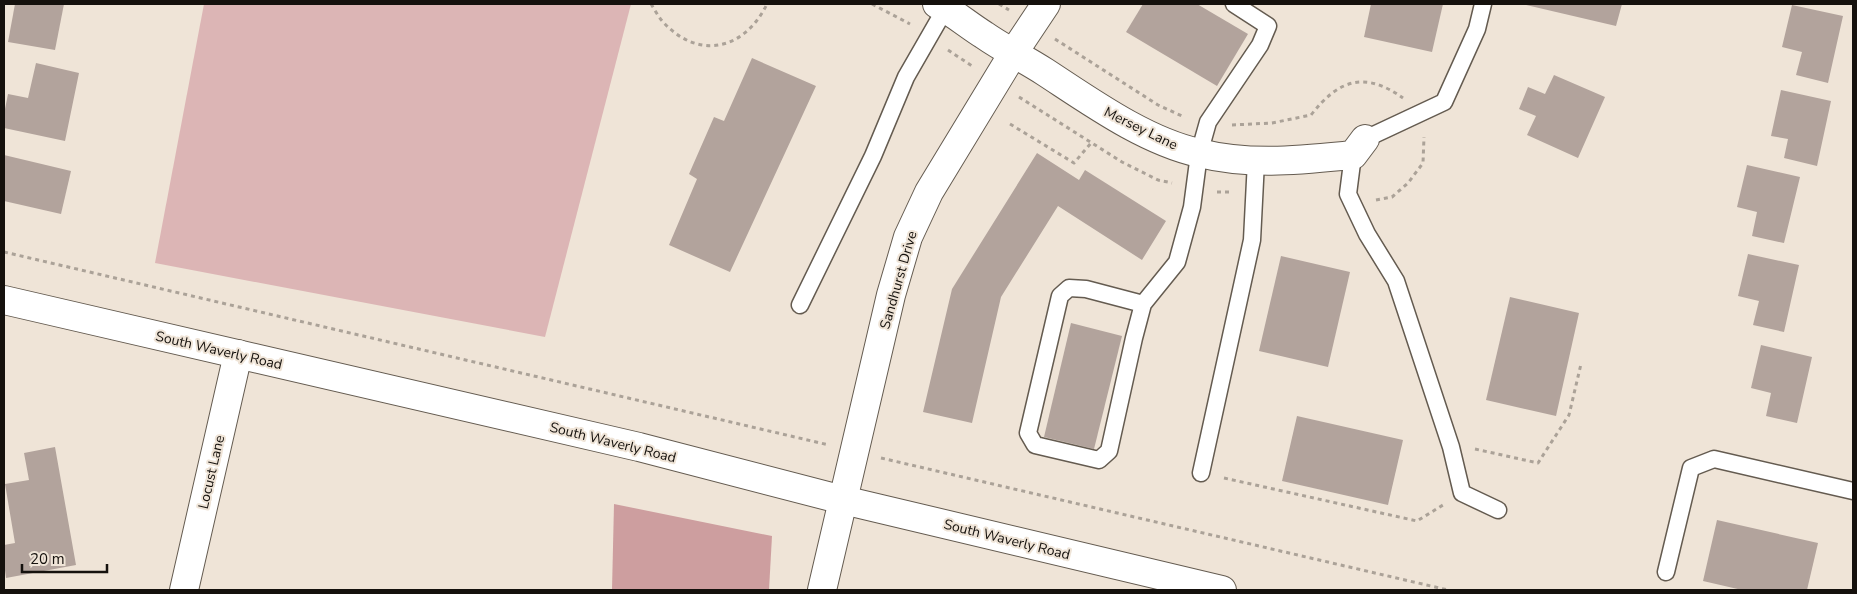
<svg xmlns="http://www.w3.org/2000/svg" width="1857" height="594" font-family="'Nunito Sans',sans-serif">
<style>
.green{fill:#dcb5b5}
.forest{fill:#cd9e9f}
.building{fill:#b2a39c}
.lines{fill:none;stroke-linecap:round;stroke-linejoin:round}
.lane-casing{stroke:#645b50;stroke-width:19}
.street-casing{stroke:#645b50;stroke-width:30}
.secondary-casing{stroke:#645b50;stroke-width:30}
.path{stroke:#aba298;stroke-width:3;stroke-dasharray:4 4;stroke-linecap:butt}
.lane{stroke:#fff;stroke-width:16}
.street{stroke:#fff;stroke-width:28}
.secondary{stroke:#fff;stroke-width:28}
.labels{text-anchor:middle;stroke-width:4;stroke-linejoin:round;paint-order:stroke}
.street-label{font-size:14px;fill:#15110d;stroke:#efe4d7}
</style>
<rect width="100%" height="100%" fill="#efe4d7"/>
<path class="green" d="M 204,4 L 631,4 L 545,337 L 155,263 Z"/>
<path class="forest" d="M 614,504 L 772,536 L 769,590 L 612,590 Z"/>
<g class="building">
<path d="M 15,4 L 64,4 L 55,50 L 8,42 Z"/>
<path d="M 1143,4 L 1197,4 L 1248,34 L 1217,86 L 1126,32 Z"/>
<path d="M 1371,4 L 1443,4 L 1432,52 L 1364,37 Z"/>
<path d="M 1522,4 L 1622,4 L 1616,26 Z"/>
<path d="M 1792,5 L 1843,16 L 1828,83 L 1796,75 L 1802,52 L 1782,47 Z"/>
<path d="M 752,58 L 816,86 L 730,272 L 669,245 L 697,179 L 689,174 L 714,117 L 724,121 Z"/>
<path d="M 36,63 L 79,73 L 65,141 L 4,128 L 4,114 L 8,94 L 28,98 Z"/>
<path d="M 1554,75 L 1605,97 L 1578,158 L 1527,135 L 1536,116 L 1519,109 L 1528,87 L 1545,94 Z"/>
<path d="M 1781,90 L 1831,101 L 1817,166 L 1784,158 L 1788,139 L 1771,136 Z"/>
<path d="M 1037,153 L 1079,180 L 1085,170 L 1166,221 L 1142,260 L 1058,206 L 1001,297 L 972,423 L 923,412 L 952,289 Z"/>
<path d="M 4,155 L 71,171 L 61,214 L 4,201 Z"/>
<path d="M 1747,165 L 1800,177 L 1784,243 L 1752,236 L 1757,212 L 1737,207 Z"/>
<path d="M 1748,254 L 1799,265 L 1784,332 L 1753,325 L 1759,301 L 1738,296 Z"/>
<path d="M 1281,256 L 1350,272 L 1328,367 L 1259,351 Z"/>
<path d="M 1510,297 L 1579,313 L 1556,416 L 1486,400 Z"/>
<path d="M 1071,323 L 1122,336 L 1094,449 L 1044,437 Z"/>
<path d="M 1761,345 L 1812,357 L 1797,423 L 1766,416 L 1771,393 L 1751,388 Z"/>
<path d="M 1297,416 L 1403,440 L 1388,505 L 1282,481 Z"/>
<path d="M 55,447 L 76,565 L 6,578 L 4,563 L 4,545 L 15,543 L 5,484 L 29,480 L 24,453 Z"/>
<path d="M 1717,520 L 1818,543 L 1807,590 L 1742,590 L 1703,581 Z"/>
</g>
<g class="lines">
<g class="lane-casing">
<g id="lane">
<path d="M 1365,139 L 1444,102 L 1477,29 L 1483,4"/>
<path d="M 1353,155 L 1348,194 L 1367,234 L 1396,281 L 1451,447 L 1462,493 L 1498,510"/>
<path d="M 1143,304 L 1086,289 L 1069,288 L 1060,296 L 1028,433 L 1035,445 L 1099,460 L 1109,451 L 1134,338 L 1143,304 L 1177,262 L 1192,207 L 1199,154 L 1208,122 L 1260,45 L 1268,26 L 1234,4"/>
<path d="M 800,305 L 873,156 L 906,77 L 948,4"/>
<path d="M 1201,473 L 1252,240 L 1256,161"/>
<path d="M 1666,572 L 1691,468 L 1714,459 L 1853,491"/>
</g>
</g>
<g class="street-casing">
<g id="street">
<path d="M 937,4 C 953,12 968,25 984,35 C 1004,49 1025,59 1045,72 C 1091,102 1145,141 1199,153 C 1251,166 1301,160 1353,155 L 1365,139"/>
<path d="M 184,590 L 238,354"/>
<path d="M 822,590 L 891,295 L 908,237 L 929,192 L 1014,52 L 1046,4"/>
</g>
</g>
<g class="secondary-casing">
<path id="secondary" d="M 4,300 L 639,447 L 843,500 L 1222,590"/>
</g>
<g class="path">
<path d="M 651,4 C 655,10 659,18 664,23 C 700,61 745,49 767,4"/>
<path d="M 872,4 L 910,24"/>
<path d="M 999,4 L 1009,10"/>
<path d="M 1055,39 L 1158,105 L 1182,116"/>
<path d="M 948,50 L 972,66"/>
<path d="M 1019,97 L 1122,162 L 1158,180 L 1172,183"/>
<path d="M 1010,124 L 1074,163 L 1091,143"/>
<path d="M 1232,125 L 1272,123 L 1311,115 C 1339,79 1365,71 1403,98"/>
<path d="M 1217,192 L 1233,192"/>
<path d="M 1376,200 L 1392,197 L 1408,183 L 1423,163 L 1424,137"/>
<path d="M 4,252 L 829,445"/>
<path d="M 1475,449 L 1538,463 L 1569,415 L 1581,364"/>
<path d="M 881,458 L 1448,590"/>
<path d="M 1224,478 L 1417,521 L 1443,505"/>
</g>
<use href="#lane" class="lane"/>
<use href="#street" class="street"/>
<use href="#secondary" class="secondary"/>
</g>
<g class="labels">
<g class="street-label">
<text transform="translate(1141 128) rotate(26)" y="5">Mersey Lane</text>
<text transform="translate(898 280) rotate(-74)" y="5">Sandhurst Drive</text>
<text transform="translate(219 350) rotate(13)" y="5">South Waverly Road</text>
<text transform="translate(613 442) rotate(14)" y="5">South Waverly Road</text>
<text transform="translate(211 472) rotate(-77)" y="5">Locust Lane</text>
<text transform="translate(1007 539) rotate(14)" y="5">South Waverly Road</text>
</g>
</g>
<rect width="1857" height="594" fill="none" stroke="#15110d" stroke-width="10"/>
<path d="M22 564v8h85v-8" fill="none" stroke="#15110d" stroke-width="2.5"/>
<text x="30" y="564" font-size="15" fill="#15110d" stroke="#efe4d7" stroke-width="4" paint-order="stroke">20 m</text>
</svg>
